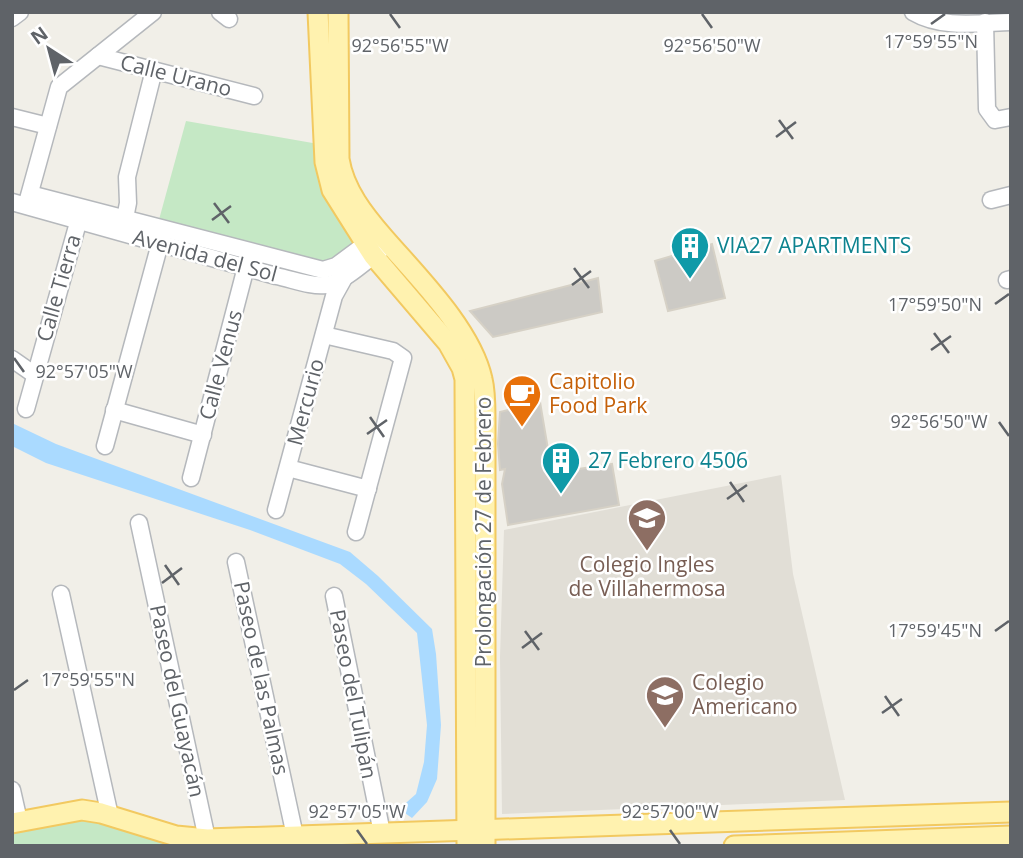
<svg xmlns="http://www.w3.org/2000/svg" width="1023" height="858" font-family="'Open Sans',sans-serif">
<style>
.education{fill:#e1ded6}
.green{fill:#c5e8c5}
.water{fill:#aadaff}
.building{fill:#cccac5;stroke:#d6d1c6;stroke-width:2}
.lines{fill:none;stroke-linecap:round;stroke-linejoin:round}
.minor-casing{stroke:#b5b8bc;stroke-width:19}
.major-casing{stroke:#f2c960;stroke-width:23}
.minor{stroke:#fff;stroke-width:16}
.major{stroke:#fff2af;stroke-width:19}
.ticks{fill:none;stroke:#5f6368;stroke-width:2.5}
.labels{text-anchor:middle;stroke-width:5;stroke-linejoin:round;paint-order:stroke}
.street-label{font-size:21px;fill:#5f6368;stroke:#fff}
.culture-label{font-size:21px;fill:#0d838f;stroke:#fff;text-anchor:start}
.food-label{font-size:21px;fill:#c56008;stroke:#fff;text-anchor:start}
.education-label{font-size:21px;fill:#785e54;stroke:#fff}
.ticks-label{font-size:18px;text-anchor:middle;fill:#5f6368;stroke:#fff;stroke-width:5;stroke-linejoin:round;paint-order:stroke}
</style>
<rect width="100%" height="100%" fill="#f1efe8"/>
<path class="education" d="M 781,475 L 793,574 L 845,800 L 502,814 L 500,657 L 504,530 Z"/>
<g class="green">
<path d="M 186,121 L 324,145 L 366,244 L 330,270 L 157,227 Z"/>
<path d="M 72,812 L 163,841 L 165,846 L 12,846 L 12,823 Z"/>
</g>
<path class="water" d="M 12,423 L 56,444 L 350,552 L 378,576 L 432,629 L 436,654 L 441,725 L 437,779 L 427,802 L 412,818 L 399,809 L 416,794 L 424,762 L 427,725 L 417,633 L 366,584 L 340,564 L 250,530 L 46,463 L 12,446 Z"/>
<g class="building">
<path d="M 712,244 L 725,298 L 668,311 L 655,261 Z"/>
<path d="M 598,278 L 602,312 L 493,337 L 470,311 Z"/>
<path d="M 540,402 L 552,473 L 612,464 L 619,505 L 508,525 L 502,484 L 505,469 L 500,470 L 498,444 L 500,412 Z"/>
</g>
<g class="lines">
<g class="minor-casing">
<g id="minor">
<path d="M 220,12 L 229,19"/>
<path d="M 913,12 C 942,29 978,23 1011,22"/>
<path d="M 12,18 L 20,12"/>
<path d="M 985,22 L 987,109 L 995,120 L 1011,117"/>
<path d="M 98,56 L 254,96"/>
<path d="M 12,117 L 48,126"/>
<path d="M 30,194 L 323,270 L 336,266 L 375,237"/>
<path d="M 991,200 L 1011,195"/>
<path d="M 12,202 L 276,276 C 292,279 311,287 326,285 C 343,283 369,258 383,248"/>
<path d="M 27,203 L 59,87 L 153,12"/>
<path d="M 125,218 L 128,203 L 127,177 L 154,70"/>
<path d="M 1007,280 L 1011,279"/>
<path d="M 324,335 L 393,351 L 403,358 L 356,532"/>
<path d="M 12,359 L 35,375"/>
<path d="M 26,409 L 81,212"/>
<path d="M 114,410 L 203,435"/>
<path d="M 105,446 L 162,236"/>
<path d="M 288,468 L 368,489"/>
<path d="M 191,478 L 246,267 L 252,258"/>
<path d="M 276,510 L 334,296 L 344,278"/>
<path d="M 139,523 L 207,839"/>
<path d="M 236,562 L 295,836"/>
<path d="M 61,594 L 110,816"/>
<path d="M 334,596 L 382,833"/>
<path d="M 12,790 L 19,821"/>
</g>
</g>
<g class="major-casing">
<g id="major">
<path d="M 318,12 L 325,162 L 332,190 L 373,255 L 448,343 L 462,368 L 465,379 L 467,846"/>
<path d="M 338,12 L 339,159 C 344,190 364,215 384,238 C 417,276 471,329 482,379 C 485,391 485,404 485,417 L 485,846"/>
<path d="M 12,823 L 82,810 L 101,813 L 176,836 L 207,839 L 1011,812"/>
<path d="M 734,846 L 1011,836"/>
</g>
</g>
<use href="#minor" class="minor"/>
<use href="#major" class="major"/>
</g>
<path class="ticks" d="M 390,14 L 400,28M 702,14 L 712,28M 931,24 L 945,14M 779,120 L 793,139M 776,137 L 796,122M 214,203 L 229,223M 212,220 L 231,206M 574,268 L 589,288M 572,285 L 591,271M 995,304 L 1009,294M 934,333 L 949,353M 931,350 L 951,336M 14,358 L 24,372M 370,417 L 384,437M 999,422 L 1009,436M 367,434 L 387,420M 730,482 L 744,502M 727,499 L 747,485M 165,565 L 179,585M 162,583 L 182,568M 525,631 L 539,650M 995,631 L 1009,621M 522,648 L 542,633M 14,690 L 28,680M 885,696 L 899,716M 882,713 L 902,699M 357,830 L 367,844M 670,830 L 680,844"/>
<defs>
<g id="building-pin" transform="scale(2.0125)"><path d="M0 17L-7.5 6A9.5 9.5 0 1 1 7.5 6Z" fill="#0f9aa8" stroke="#fff"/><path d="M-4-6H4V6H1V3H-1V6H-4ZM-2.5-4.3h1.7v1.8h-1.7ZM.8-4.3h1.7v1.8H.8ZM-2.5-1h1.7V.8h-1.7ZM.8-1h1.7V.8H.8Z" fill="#fff"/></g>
<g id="cafe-pin" transform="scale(2.0125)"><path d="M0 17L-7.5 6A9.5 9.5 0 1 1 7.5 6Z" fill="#e8710a" stroke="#fff"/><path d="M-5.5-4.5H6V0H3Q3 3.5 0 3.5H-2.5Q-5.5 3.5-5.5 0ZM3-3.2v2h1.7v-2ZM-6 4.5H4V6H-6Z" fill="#fff"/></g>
<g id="school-pin" transform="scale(2.0125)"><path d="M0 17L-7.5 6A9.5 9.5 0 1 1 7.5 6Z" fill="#8d6e63" stroke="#fff"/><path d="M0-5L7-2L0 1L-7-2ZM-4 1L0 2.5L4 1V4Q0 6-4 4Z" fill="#fff"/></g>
</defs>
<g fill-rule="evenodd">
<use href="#building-pin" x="690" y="246"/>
<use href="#cafe-pin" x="522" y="394"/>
<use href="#building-pin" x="561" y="461"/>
<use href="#school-pin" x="647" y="518"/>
<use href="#school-pin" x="665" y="695"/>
</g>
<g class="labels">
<g class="street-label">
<text transform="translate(176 76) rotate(14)" y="7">Calle Urano</text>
<text transform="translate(205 256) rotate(15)" y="7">Avenida del Sol</text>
<text transform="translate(59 288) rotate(-74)" y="7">Calle Tierra</text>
<text transform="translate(221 365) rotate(-75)" y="7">Calle Venus</text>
<text transform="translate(306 402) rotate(-75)" y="7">Mercurio</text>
<text transform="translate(484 532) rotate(-90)" y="7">Prolongación 27 de Febrero</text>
<text transform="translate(261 678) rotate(78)" y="7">Paseo de las Palmas</text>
<text transform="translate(353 694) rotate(79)" y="7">Paseo del Tulipán</text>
<text transform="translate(177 701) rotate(78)" y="7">Paseo del Guayacán</text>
</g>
<g class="culture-label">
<text x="717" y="253">VIA27 APARTMENTS</text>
<text x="588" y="468">27 Febrero 4506</text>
</g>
<g class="food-label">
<text x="549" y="389">Capitolio<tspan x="549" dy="24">Food Park</tspan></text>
</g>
<g class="education-label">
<text x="647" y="572">Colegio Ingles<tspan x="647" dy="24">de Villahermosa</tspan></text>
<text x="692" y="690" text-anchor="start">Colegio<tspan x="692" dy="24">Americano</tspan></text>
</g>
</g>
<g class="ticks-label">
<text x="931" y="48">17°59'55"N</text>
<text x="400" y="52">92°56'55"W</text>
<text x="712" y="52">92°56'50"W</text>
<text x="935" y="311">17°59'50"N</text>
<text x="84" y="378">92°57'05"W</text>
<text x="939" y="428">92°56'50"W</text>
<text x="935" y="637">17°59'45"N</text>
<text x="88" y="686">17°59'55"N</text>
<text x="357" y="818">92°57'05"W</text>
<text x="670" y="818">92°57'00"W</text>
</g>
<rect width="1023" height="858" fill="none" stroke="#5f6368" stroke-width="28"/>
<g transform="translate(49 49) rotate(324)" stroke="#ffffff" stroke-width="5" paint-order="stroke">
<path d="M0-5L12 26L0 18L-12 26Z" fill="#5f6368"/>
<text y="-10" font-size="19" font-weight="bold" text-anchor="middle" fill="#5f6368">N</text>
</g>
</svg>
